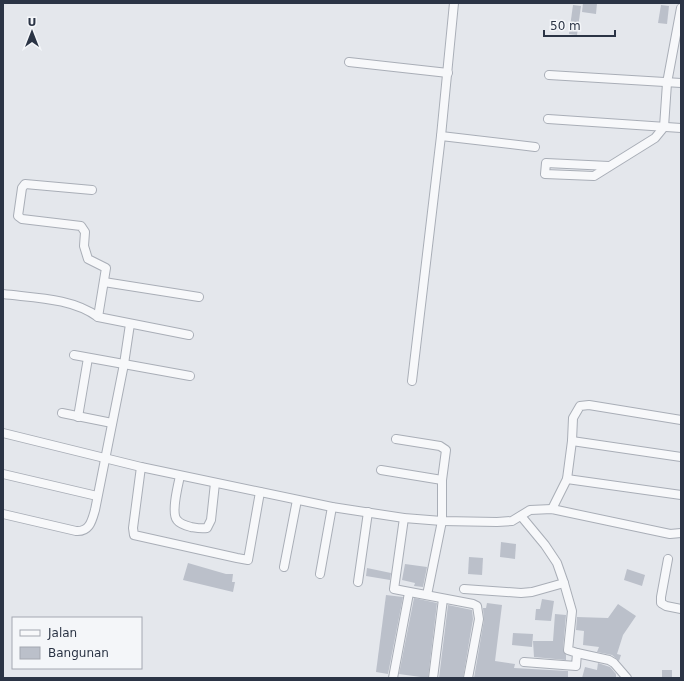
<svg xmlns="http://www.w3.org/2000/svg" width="684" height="681" font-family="'DejaVu Sans',sans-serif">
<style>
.building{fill:#bbc0ca}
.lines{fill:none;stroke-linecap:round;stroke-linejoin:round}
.street-casing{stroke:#a9aeb7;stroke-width:10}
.street{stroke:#f7f8fa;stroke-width:8}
</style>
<rect width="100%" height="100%" fill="#e4e7ec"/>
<g class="building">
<path d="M 583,3 L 597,3 L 596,14 L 582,12 Z"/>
<path d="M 573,5 L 581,6 L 577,35 L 569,34 Z"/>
<path d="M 661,5 L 669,6 L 667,24 L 658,23 Z"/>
<path d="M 501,542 L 516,544 L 515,559 L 500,557 Z"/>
<path d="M 469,557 L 483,558 L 482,575 L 468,574 Z"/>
<path d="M 188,563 L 226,574 L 233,574 L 232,582 L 235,582 L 233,592 L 183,580 Z"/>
<path d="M 405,564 L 427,567 L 423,587 L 414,586 L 415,583 L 402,580 Z"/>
<path d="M 367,568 L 391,573 L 390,580 L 366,576 Z"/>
<path d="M 627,569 L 645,575 L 642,586 L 624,580 Z"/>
<path d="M 386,595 L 403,597 L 388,674 L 376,672 Z"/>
<path d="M 414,598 L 437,603 L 428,678 L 399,674 Z"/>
<path d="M 542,599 L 554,601 L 551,621 L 535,620 L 536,609 L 540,609 Z"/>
<path d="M 487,603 L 502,605 L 495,661 L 515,664 L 514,668 L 568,671 L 568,678 L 474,678 L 484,620 L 483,608 L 486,608 Z"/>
<path d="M 618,604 L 636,616 L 623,635 L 617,654 L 621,655 L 619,661 L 612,655 L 597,652 L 599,647 L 583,645 L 584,631 L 576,630 L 577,617 L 608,618 Z"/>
<path d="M 448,605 L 472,610 L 473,619 L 463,678 L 439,678 Z"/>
<path d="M 555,614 L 566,615 L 563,649 L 566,655 L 566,660 L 534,657 L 533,641 L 553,641 Z"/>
<path d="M 513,633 L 533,634 L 532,647 L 512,645 Z"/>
<path d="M 598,663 L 610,667 L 616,674 L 616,678 L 582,678 L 585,667 L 597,670 Z"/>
<rect x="662" y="670" width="10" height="8"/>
</g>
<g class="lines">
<g class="street-casing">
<g id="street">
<path d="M 349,62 L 448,73"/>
<path d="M 549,75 L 681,83"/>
<path d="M 548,119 L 681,128"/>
<path d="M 441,136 L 535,147"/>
<path d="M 609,166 L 546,163 L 545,174 L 594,176 L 655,138 L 664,127 L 667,83 L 681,8"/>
<path d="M 92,190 L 25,184 L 22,188 L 18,216 L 22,219 L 81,226 L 85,232 L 84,246 L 88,259 L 106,268 L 98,317"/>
<path d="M 104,282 L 199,297"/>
<path d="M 3,294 C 35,298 72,298 98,317 L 189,335"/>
<path d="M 74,355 L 190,376"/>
<path d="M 412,381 L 441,136 L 454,3"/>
<path d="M 62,413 L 112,423"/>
<path d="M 78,417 L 88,358"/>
<path d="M 3,433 L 141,467 L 332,507 L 404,518 L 442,521 L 497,522 L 512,521 L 530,510 L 552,509 L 670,534 L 681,533"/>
<path d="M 396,439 L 440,446 L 446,450 L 442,480 L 442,521 L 427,595"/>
<path d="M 572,441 L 681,457"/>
<path d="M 141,467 L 133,528 L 134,535 L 237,558 L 248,560 L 260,492"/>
<path d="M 381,470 L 442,480"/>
<path d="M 3,474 L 97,496"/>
<path d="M 180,476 C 178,485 171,513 177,520 C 180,524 187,526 191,527 C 197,528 201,529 207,528 L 211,520 L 215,483"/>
<path d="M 567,479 L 681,495"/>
<path d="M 552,509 L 567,479 L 572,441 L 573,418 L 580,406 L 589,405 L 681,420"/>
<path d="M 3,514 L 76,531 C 90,532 92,520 95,510 L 124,364 L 130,324"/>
<path d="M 521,516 L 545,545 L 557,563 L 564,583 L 572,611 L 568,650 L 577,653 L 576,666 L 524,662"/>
<path d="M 404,518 L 394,589 L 473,604 L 477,606 L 479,619 L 468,678"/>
<path d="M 668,559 L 661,597 L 661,603 L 666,606 L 681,609"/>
<path d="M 284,567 L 297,500"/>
<path d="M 320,574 L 332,507"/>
<path d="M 358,582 L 368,512"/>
<path d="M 464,589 L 521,593 L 532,592 L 564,583"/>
<path d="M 577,653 L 609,660 L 614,663 L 627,678"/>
<path d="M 393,678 L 409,593"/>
<path d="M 433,678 L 443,599"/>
</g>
</g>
<use href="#street" class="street"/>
</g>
<rect width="684" height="681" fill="none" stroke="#2b3445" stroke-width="8"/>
<rect x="12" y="617" width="130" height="52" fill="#f4f6f9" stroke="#a4a8b1"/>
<rect x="20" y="630" width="20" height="6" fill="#f7f8fa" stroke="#a4a8b1"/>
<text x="48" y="637" font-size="12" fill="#2b3445">Jalan</text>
<rect x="20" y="647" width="20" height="12" fill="#bbc0ca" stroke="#a4a8b1"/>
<text x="48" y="657" font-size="12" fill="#2b3445">Bangunan</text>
<g transform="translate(32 32)" stroke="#f4f6f9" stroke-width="3" paint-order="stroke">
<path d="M0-3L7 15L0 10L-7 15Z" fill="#2b3445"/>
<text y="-6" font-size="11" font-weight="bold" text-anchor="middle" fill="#2b3445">U</text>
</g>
<path d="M544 30v6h71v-6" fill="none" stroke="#2b3445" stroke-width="2"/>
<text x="550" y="30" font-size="12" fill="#2b3445" stroke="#f4f6f9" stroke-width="3" paint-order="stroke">50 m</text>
</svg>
